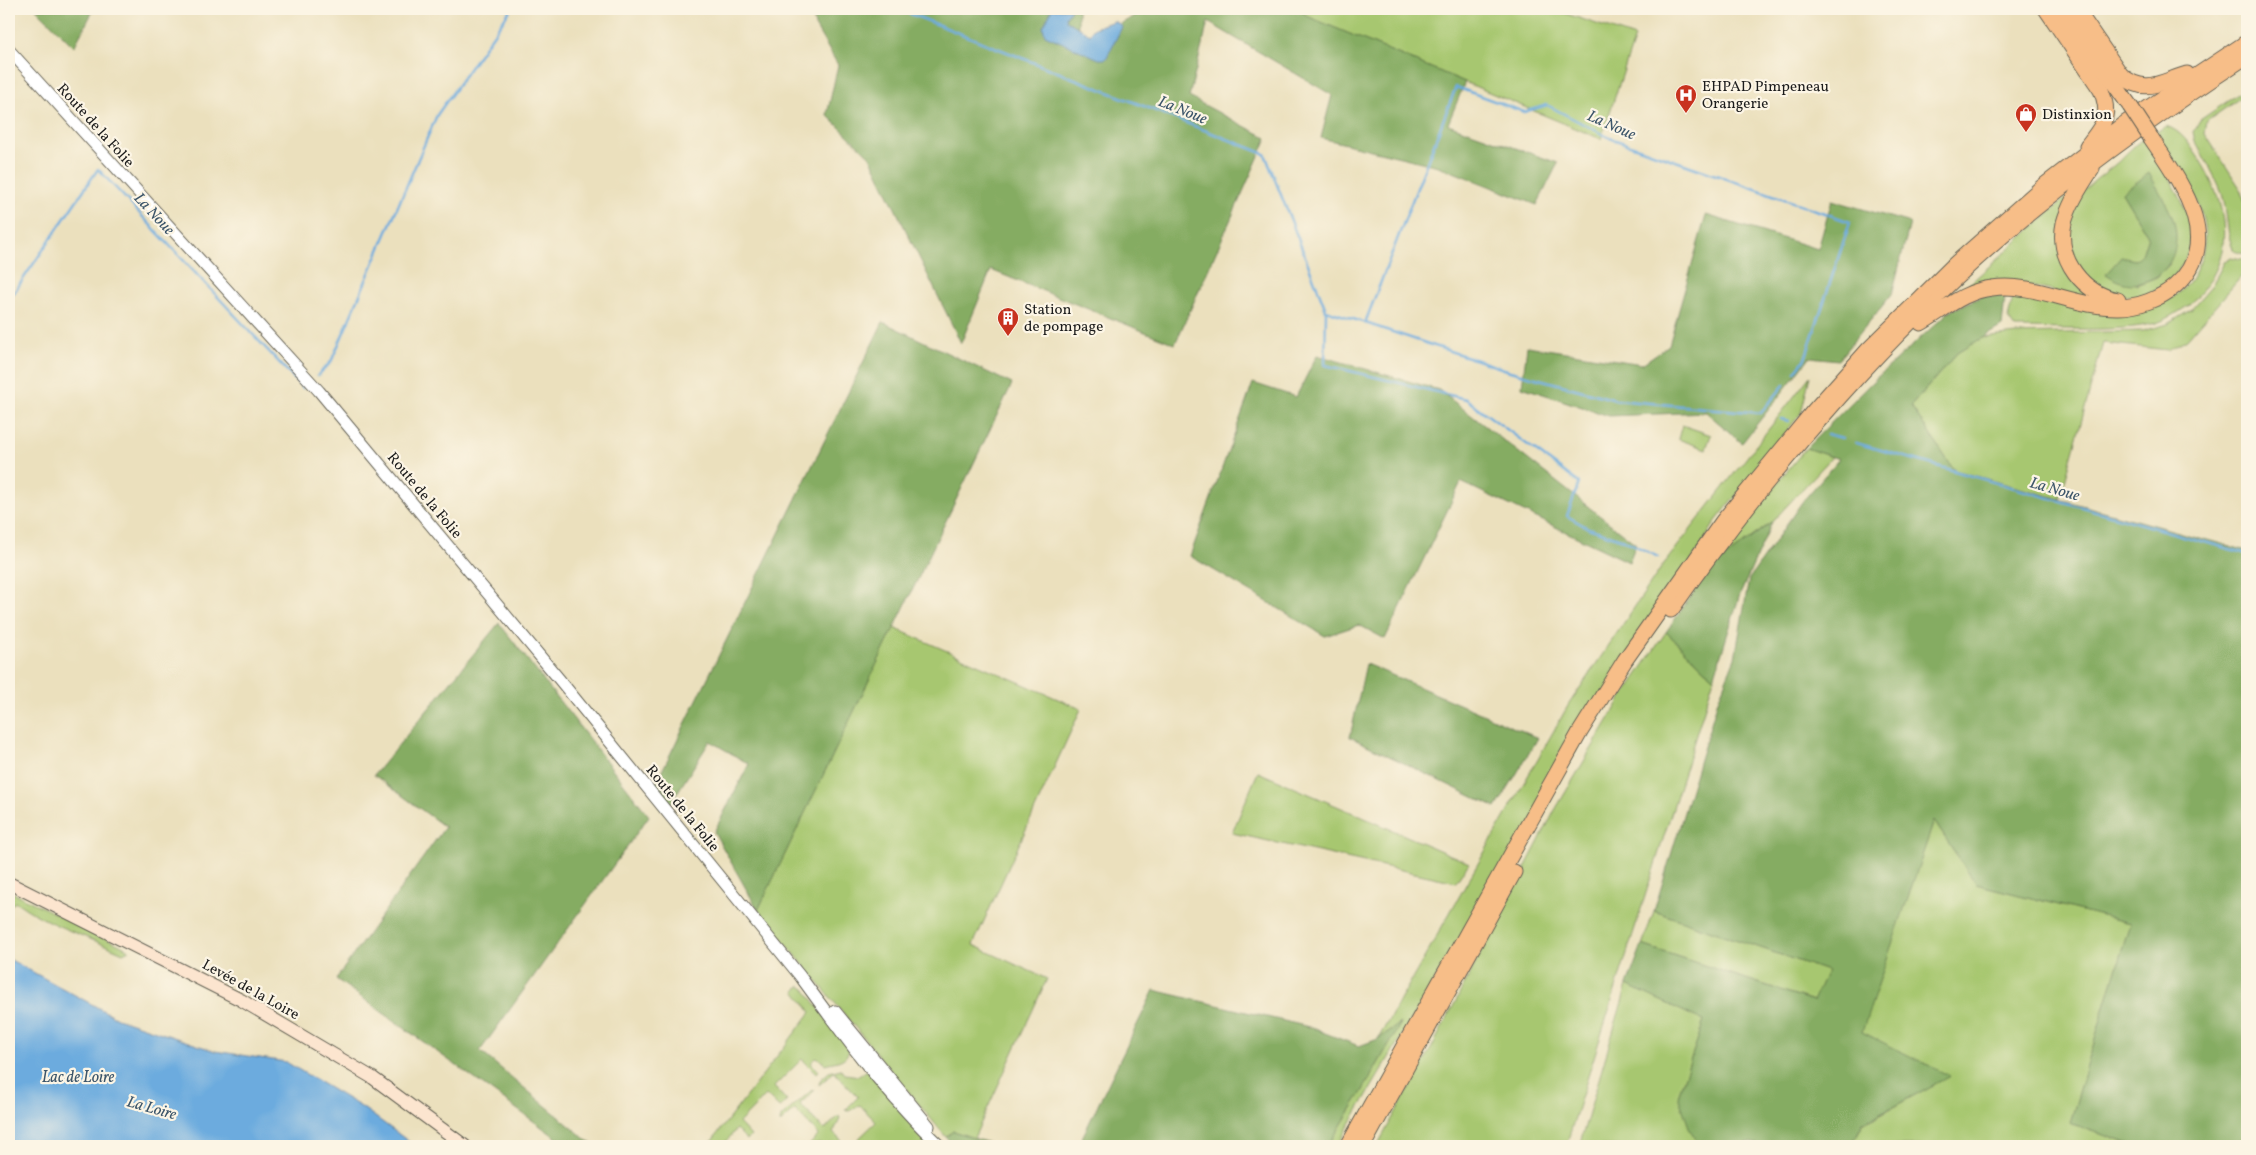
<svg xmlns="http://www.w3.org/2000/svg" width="2256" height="1155" font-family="Vollkorn,serif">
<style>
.green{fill:#a7c76f;stroke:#627246;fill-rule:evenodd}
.forest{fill:#85ac62;stroke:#50643f}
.water{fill:#6cabde;stroke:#44647d}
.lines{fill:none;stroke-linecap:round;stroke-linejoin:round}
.stream{stroke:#6cabde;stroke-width:2.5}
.tertiary-casing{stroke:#646154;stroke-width:13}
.secondary-casing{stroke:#646154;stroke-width:14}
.trunk-casing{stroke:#646154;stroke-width:17}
.tertiary{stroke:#fff;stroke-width:11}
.secondary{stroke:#fce5cf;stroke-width:12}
.trunk{stroke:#f7be88;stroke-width:15}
.trunk-bridge-casing{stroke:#646154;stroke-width:17;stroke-linecap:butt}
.trunk-bridge{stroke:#f7be88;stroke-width:15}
.labels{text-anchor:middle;stroke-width:4.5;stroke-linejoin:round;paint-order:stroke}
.poi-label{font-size:15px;fill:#1c1c1c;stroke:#fcf5e5;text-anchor:start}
.street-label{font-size:15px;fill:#1c1c1c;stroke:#fcf5e5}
.water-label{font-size:16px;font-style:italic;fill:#3c556a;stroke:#fcf5e5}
</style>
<rect width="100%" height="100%" fill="#fcf5e5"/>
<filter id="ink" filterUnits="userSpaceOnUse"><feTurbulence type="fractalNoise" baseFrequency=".02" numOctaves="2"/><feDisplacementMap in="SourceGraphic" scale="10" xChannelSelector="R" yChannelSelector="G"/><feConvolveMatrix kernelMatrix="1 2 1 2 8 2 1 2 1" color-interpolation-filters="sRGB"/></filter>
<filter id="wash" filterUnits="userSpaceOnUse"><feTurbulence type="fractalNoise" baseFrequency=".0096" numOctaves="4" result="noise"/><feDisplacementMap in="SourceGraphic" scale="20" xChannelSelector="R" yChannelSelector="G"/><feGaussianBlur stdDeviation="1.12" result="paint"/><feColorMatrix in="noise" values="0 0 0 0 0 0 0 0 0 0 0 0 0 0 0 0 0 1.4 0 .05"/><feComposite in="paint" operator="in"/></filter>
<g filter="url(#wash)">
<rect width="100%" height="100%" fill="#ebe0bd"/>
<g class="green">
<path d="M 1298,9 L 1559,9 L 1558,11 L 1635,37 L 1601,139 L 1309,17 Z"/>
<path d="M 2247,88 L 2247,93 L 2207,121 L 2205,134 L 2242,191 L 2247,211 L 2247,255 L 2234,251 C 2226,236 2228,211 2222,194 C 2215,175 2204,158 2195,141 L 2193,132 L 2200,120 Z"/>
<path d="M 2166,126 C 2182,131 2189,144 2198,157 C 2225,199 2237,250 2202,291 C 2197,296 2192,304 2186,307 C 2177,313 2166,320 2156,323 C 2118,333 2055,328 2015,328 L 2008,318 L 2013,298 L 2022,293 L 2153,307 C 2176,298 2189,288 2199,264 C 2219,215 2181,171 2155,133 Z"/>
<path d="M 2143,139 C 2160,162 2187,200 2190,229 C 2192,245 2187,258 2178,271 C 2136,328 2051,278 2070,214 C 2076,190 2101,177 2118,162 C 2126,154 2133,146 2143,139 ZM 2122,193 L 2170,264 L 2157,277 L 2136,285 L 2121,258 L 2135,260 L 2143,252 L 2148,236 Z"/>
<path d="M 2070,194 L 2059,239 L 2097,301 L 2026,285 L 1955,297 Z"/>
<path d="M 2231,257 L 2247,260 L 2247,270 L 2187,339 L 2168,350 L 2103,343 L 2060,499 L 1954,470 L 1911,406 L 1957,353 L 1982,338 L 2017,334 L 2143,331 L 2168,324 L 2192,309 L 2211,287 L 2225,261 Z"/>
<path d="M 1810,376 L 1801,413 L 1716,521 L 1437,976 L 1337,1146 L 1328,1146 L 1363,1090 L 1400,1024 L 1378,1039 L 1569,704 L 1663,565 Z"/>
<path d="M 1682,425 L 1711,435 L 1706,449 L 1678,439 Z"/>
<path d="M 1806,448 L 1832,457 L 1772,522 L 1709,570 L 1752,513 Z"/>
<path d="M 894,628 L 1081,709 L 973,945 L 1047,979 L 974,1138 L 953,1131 L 946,1137 L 758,910 Z"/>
<path d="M 1666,632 L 1714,678 L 1566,1146 L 1377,1146 L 1432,1047 L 1555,810 L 1621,699 Z"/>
<path d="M 1258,772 L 1469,863 L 1456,882 L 1232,833 Z"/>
<path d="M 1934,821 L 1976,884 L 2130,923 L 2070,1123 L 2134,1146 L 1851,1146 L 1863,1124 L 1949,1076 L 1861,1032 Z"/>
<path d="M 9,891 L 120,945 L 129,950 L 123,953 C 87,936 49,926 16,902 L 9,906 Z"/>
<path d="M 1654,911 L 1827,971 L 1814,1001 L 1642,945 Z"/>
<path d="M 1627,985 L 1704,1021 L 1678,1096 L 1698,1142 L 1706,1146 L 1579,1146 Z"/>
<path d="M 800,986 L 805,989 L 849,1049 C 847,1062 835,1061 825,1064 L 817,1057 L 811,1063 L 818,1071 L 816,1073 L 802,1059 L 774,1087 L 787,1101 L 779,1108 L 766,1095 L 739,1123 L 751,1136 L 747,1140 L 736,1129 L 723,1146 L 708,1146 L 811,1012 L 795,991 Z"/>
<path d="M 841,1069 L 845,1074 L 859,1076 L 867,1070 L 932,1146 L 851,1146 L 876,1122 L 860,1105 L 849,1111 L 845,1110 L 858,1097 L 834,1072 L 819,1085 L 820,1080 L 829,1072 Z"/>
<path d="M 812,1090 L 814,1091 L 800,1104 L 824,1130 L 839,1116 L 840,1119 L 833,1133 L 847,1146 L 824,1146 L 820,1144 L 808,1146 L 819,1135 L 795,1110 L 780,1123 L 781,1117 Z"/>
</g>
<g class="forest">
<path d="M 36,9 L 94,9 L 74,47 Z"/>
<path d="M 812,9 L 1078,9 L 1078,48 L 1147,9 L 1298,9 L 1309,17 L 1465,82 L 1448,124 L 1558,163 L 1537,205 L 1438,166 L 1321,138 L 1332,95 L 1208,22 L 1189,97 L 1267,138 L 1175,344 L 991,270 L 961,343 L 870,157 L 827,115 L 838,65 L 815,26 Z"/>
<path d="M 2149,173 C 2156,186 2165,200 2171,214 C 2182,238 2175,270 2149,280 C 2131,287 2122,284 2106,274 L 2121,257 L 2135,260 L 2143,252 L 2148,236 L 2122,193 Z"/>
<path d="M 1832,200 L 1910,223 L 1892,294 L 1838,360 L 1810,357 L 1742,443 L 1706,412 L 1609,416 L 1522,387 L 1527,346 L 1642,364 L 1669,345 L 1706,215 L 1818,249 Z"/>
<path d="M 1989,293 L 2002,293 L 2005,297 L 2002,326 L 1957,353 L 1911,406 L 1954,470 L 2247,551 L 2247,1146 L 2134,1146 L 2070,1123 L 2130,923 L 1976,884 L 1934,821 L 1862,1032 L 1950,1076 L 1863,1123 L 1851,1146 L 1763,1146 L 1752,1143 L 1738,1146 L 1706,1146 L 1698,1142 L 1690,1130 L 1678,1096 L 1704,1021 L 1627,985 L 1642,945 L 1813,1001 L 1827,971 L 1654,911 L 1718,700 L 1735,658 L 1749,579 L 1802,502 L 1839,459 L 1806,448 L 1871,383 L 1950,311 Z"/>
<path d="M 883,322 L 1012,384 L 758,910 L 714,832 L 749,764 L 710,741 L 670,804 L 655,785 Z"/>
<path d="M 1317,355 L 1439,390 L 1636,544 L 1629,562 L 1461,482 L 1385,639 L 1359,625 L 1325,636 L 1190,556 L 1253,383 L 1296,397 Z"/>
<path d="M 1772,522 L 1739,597 L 1714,678 L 1666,632 L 1709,570 Z"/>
<path d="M 499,623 L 649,816 L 480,1051 L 594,1146 L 568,1146 L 336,979 L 445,827 L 374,775 Z"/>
<path d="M 1366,664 L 1538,738 L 1496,808 L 1350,737 Z"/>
<path d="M 1154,990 L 1309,1027 L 1359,1046 L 1378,1039 L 1401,1023 L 1363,1090 L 1328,1146 L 1078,1146 Z"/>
<path d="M 953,1131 L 998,1146 L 954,1146 L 946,1137 Z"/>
</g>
<g class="water">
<path d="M 1052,9 L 1071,9 L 1066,17 L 1067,21 L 1090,34 L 1094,28 L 1114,21 L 1121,25 L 1122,27 L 1106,59 L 1099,59 L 1045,35 L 1043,27 Z"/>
<path d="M 9,959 L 117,1018 L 215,1051 L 286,1062 L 363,1108 L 415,1146 L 30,1146 L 9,1141 Z"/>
</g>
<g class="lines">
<g class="stream">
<path d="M 898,9 L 1265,154 L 1326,310 L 1510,371 L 1616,400 L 1761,413 L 1784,385"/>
<path d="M 9,300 L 98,169 L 303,388"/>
<path d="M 1326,310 L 1325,365 L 1466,399 L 1579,483 L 1567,516 L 1588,528 L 1624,540 L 1658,557"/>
<path d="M 1365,323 L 1456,87 L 1524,112 L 1547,105 L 1610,138 L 1850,222 L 1805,359 L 1795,372"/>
<path d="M 318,375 L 331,362 L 437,115 L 511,9"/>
<path d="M 1781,419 L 1789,421"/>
<path d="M 1827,434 L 1842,438"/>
<path d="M 1856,443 L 2247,554"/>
</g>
</g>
</g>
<g filter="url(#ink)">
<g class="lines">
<g class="tertiary-casing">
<g id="tertiary">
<path d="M 9,50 L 319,391 L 559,679 L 800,976 C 843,1035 887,1096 940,1146"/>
<path d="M 835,1011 L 929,1126"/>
</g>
</g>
<g class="secondary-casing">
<path id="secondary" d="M 9,883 L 241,1000 L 373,1078 L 465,1146"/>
</g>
<g class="trunk-casing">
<g id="trunk">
<path d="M 2046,9 L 2101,90 C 2112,117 2103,125 2087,146"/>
<path d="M 2061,9 L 2130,106"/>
<path d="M 2076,9 L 2121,75 C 2145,96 2162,81 2187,74"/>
<path d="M 2092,169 C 2081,185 2069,204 2064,223 C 2056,260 2084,294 2118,300"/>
<path d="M 1921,323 C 1945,309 1964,291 1992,288 C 2036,282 2075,308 2119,307 C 2138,307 2160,299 2175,286 C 2226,242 2179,180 2151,138"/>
<path d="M 1671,610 C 1771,466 1901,317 2037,207 C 2105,152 2175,103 2247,56"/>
<path d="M 1348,1146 L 1580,732 L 1625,660 L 1723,521 L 1812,413 L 1869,349 L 1956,263 L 2041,188 L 2124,124 L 2247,42"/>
<path d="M 1363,1146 L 1514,872"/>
</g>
</g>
<use href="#tertiary" class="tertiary"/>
<use href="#secondary" class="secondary"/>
<use href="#trunk" class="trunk"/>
<g class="trunk-bridge-casing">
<path id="trunk-bridge" d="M 2130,106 L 2151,138"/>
</g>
<use href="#trunk-bridge" class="trunk-bridge"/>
</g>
</g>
<defs>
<g id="hospital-pin" transform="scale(1.125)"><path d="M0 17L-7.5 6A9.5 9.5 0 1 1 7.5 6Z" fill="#c8321e" stroke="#fcf5e5"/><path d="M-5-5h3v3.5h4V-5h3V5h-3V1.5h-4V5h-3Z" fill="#fff"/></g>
<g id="shop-pin" transform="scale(1.125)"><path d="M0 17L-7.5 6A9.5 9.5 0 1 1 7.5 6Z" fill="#c8321e" stroke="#fcf5e5"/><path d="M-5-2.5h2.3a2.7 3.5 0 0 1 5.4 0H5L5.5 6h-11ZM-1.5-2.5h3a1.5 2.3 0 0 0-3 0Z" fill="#fff"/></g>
<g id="building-pin" transform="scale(1.125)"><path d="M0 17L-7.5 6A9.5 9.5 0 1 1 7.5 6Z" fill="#c8321e" stroke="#fcf5e5"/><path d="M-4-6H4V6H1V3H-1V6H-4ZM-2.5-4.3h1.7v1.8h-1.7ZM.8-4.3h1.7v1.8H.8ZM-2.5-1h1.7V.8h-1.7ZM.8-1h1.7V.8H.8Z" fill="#fff"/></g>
</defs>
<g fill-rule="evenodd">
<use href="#hospital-pin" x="1686" y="95"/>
<use href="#shop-pin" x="2026" y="114"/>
<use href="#building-pin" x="1008" y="318"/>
</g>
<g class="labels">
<g class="poi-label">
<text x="1702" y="91">EHPAD Pimpeneau<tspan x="1702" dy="17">Orangerie</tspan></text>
<text x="2042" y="119">Distinxion</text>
<text x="1024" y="314">Station<tspan x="1024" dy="17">de pompage</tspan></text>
</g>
<g class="street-label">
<text transform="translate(96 125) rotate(48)" y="5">Route de la Folie</text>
<text transform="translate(425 495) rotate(50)" y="5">Route de la Folie</text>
<text transform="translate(683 808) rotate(51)" y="5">Route de la Folie</text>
<text transform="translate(251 989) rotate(29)" y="5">Levée de la Loire</text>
</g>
<g class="water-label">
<text transform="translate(1183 109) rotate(22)" y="6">La Noue</text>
<text transform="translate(1612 124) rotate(24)" y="6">La Noue</text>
<text transform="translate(155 213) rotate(47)" y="6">La Noue</text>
<text transform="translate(2055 488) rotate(16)" y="6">La Noue</text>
<text x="78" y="1082">Lac de Loire</text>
<text transform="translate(152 1107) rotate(16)" y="6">La Loire</text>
</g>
</g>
<rect width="2256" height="1155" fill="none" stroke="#fcf5e5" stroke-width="30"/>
</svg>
